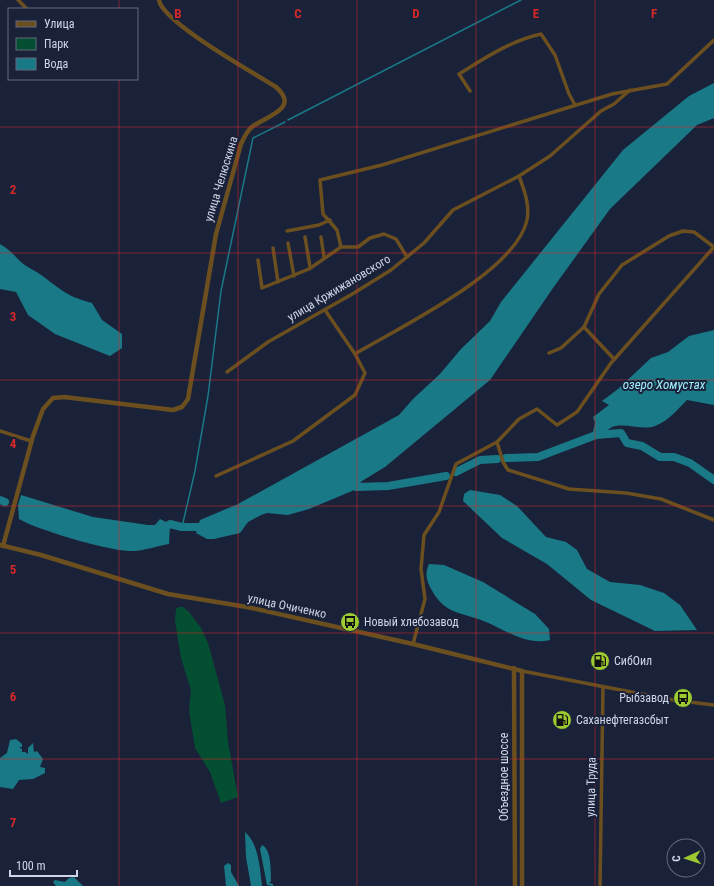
<svg xmlns="http://www.w3.org/2000/svg" width="714" height="886" font-family="'Roboto Condensed',sans-serif">
<style>
.green{fill:#044f32}
.water{fill:#197986}
.lines{fill:none;stroke-linecap:round;stroke-linejoin:round}
.stream{stroke:#197986;stroke-width:1.5}
.river{stroke:#197986;stroke-width:8}
.minor{stroke:#6b4f1f;stroke-width:3.5}
.tertiary{stroke:#6b4f1f;stroke-width:4.5}
.grid{fill:none;stroke:#d62828;stroke-width:1;stroke-opacity:0.55}
.labels{text-anchor:middle;stroke-width:4;stroke-linejoin:round;paint-order:stroke}
.street-label{font-size:12px;fill:#d0d6e7;stroke:#1a223a}
.poi-label{font-size:12px;fill:#d0d6e7;stroke:#1a223a;text-anchor:start}
.water-label{font-size:13px;font-style:italic;fill:#9ef0fd;stroke:#1a223a}
.grid-label{font-size:13px;text-anchor:middle;font-weight:bold;fill:#d62828;stroke:#1a223a;stroke-width:4;stroke-linejoin:round;paint-order:stroke}
</style>
<rect width="100%" height="100%" fill="#1a223a"/>
<path class="green" d="M 179,607 L 183,607 L 189,612 L 201,628 L 208,643 L 225,705 L 228,742 L 238,797 L 221,803 L 210,772 L 195,748 L 189,711 L 191,690 L 181,658 L 175,621 L 176,609 Z"/>
<g class="water">
<path d="M 714,83 L 714,118 L 697,125 L 610,209 L 553,288 L 490,380 L 385,467 L 362,481 L 352,491 L 309,509 L 288,515 L 267,513 L 261,515 L 248,522 L 240,533 L 214,539 L 207,539 L 196,533 L 200,520 L 238,504 L 399,415 L 413,399 L 440,374 L 461,349 L 490,321 L 501,302 L 623,150 L 689,96 Z"/>
<path d="M 0,244 C 9,249 14,255 21,262 C 27,268 37,271 44,277 C 64,292 67,296 92,303 L 102,320 L 122,334 L 122,348 L 110,356 L 55,334 L 28,315 L 16,292 L 0,289 Z"/>
<path d="M 714,330 L 714,405 L 687,400 C 678,409 667,422 655,426 C 641,431 626,422 612,427 C 608,429 604,434 600,437 L 592,436 L 595,423 L 593,417 L 609,405 L 602,401 L 618,389 L 651,358 L 668,352 L 689,336 Z"/>
<path d="M 470,490 L 500,495 L 517,506 L 546,537 L 566,542 L 577,550 L 587,569 L 610,582 L 640,585 L 664,593 L 680,605 L 697,630 L 655,631 L 591,600 L 547,564 L 502,538 L 463,501 L 464,494 Z"/>
<path d="M 21,495 L 93,517 L 148,525 L 155,525 L 160,519 L 170,524 L 169,544 C 158,546 146,550 135,551 C 114,553 38,530 19,519 L 18,505 Z"/>
<path d="M 429,564 L 444,565 L 483,582 L 535,614 L 549,629 L 550,640 C 527,646 505,630 486,622 C 460,611 445,616 430,587 C 426,579 425,573 429,564 Z"/>
<path d="M 16,739 L 22,744 L 22,747 L 19,747 L 22,749 L 22,752 L 25,752 L 28,754 L 28,748 L 33,743 L 34,752 L 37,751 L 43,759 L 40,767 L 45,768 L 45,773 L 33,779 L 19,780 L 13,789 L 0,787 L 0,758 L 7,753 L 10,740 Z"/>
<path d="M 245,832 C 259,844 260,869 262,886 L 251,886 L 246,857 Z"/>
<path d="M 262,845 C 271,849 271,869 271,881 L 269,883 L 273,884 L 273,886 L 267,885 L 260,849 Z"/>
<path d="M 228,863 L 231,865 L 231,872 L 239,886 L 226,886 L 224,866 Z"/>
<path d="M 74,877 L 83,886 L 56,886 L 53,882 L 55,880 L 65,882 L 69,878 Z"/>
</g>
<g class="lines">
<g class="stream">
<path d="M 288,120 L 521,0"/>
<path d="M 182,527 L 195,471 L 208,396 L 221,291 L 253,138 L 285,122"/>
</g>
<g class="river">
<path d="M 506,458 L 538,457 L 596,435 L 621,433 L 627,443 L 642,446 L 660,457 L 674,457 L 690,463 L 714,480"/>
<path d="M 456,472 L 480,460 L 497,459"/>
<path d="M 356,487 L 388,486 L 446,476"/>
<path d="M 0,500 L 5,502"/>
<path d="M 161,530 L 170,524 L 182,527 L 198,527"/>
</g>
<g class="minor">
<path d="M 18,0 L 27,9"/>
<path d="M 470,91 L 459,74 C 485,58 510,41 541,34 L 555,55 L 569,94 L 575,105"/>
<path d="M 287,231 L 319,225 L 330,220"/>
<path d="M 305,237 L 310,267"/>
<path d="M 321,237 L 324,257"/>
<path d="M 288,243 L 294,276"/>
<path d="M 273,248 L 278,282"/>
<path d="M 407,257 L 396,239 L 384,234 L 370,238 L 358,247 L 341,247 L 337,230 L 323,214 L 320,180 L 382,165 L 612,94 L 667,84 L 714,40"/>
<path d="M 258,260 L 262,288 L 309,269 L 341,247"/>
<path d="M 325,310 L 355,354 C 398,328 516,272 527,220 C 530,204 524,190 519,176"/>
<path d="M 584,327 L 614,359"/>
<path d="M 549,353 L 561,348 L 584,327 L 599,294 L 622,265 L 669,236 L 683,231 L 694,232 L 714,247"/>
<path d="M 227,372 L 268,342 L 354,293 L 391,270 L 424,243 L 453,210 L 519,176 L 550,156 L 601,111 L 614,104 L 630,90"/>
<path d="M 0,431 L 31,441"/>
<path d="M 497,442 L 503,462 L 508,470 L 569,489 L 626,493 L 661,499 L 714,520"/>
<path d="M 216,476 L 293,441 L 355,395 L 365,373 L 355,354"/>
<path d="M 413,644 L 425,599 L 421,569 L 424,535 L 439,512 L 456,464 L 497,442 L 519,419 L 537,409 L 557,425 L 577,412 L 611,363 L 714,247"/>
<path d="M 522,671 L 673,700 L 714,705"/>
<path d="M 600,886 L 603,687"/>
</g>
<g class="tertiary">
<path d="M 0,545 L 41,555 L 168,594 L 247,607 L 413,644 L 522,671 L 522,886"/>
<path d="M 3,546 L 33,436 L 43,409 L 53,398 L 64,397 L 173,410 L 182,407 L 188,399 L 216,234 L 241,144 C 244,137 247,131 253,126 C 268,116 300,108 276,87 C 254,73 162,22 159,0"/>
<path d="M 514,668 L 515,886"/>
</g>
</g>
<path class="grid" d="M 119,0 L 119,9M 238,0 L 238,886M 357,0 L 357,886M 476,0 L 476,886M 595,0 L 595,886M 119,79 L 119,886M 0,127 L 714,127M 0,253 L 714,253M 0,380 L 714,380M 0,506 L 714,506M 0,633 L 714,633M 0,759 L 714,759"/>
<defs>
<g id="bus-disc" transform="scale(1)"><circle r="9.5" fill="#9dca31" stroke="#1a223a"/><path d="M-5-6H5V4H4V6H2V4H-2V6H-4V4H-5ZM-3.5-4V0h7V-4ZM-3.5 1.2v1.5H-2V1.2ZM2 1.2v1.5H3.5V1.2Z" fill="#111"/></g>
<g id="fuel-disc" transform="scale(1)"><circle r="9.5" fill="#9dca31" stroke="#1a223a"/><path d="M-5.5-6h7V0h2V4h1.3V-2.5L3-4.5l.8-.8L6-3V5H2.5V1h-1V6h-7ZM-4.2-4.7v3.2H.2V-4.7Z" fill="#111"/></g>
</defs>
<g fill-rule="evenodd">
<use href="#bus-disc" x="350" y="622"/>
<use href="#fuel-disc" x="600" y="661"/>
<use href="#bus-disc" x="683" y="698"/>
<use href="#fuel-disc" x="562" y="720"/>
</g>
<g class="labels">
<g class="street-label">
<text transform="translate(221 179) rotate(-73)" y="4">улица Челюскина</text>
<text transform="translate(339 288) rotate(-31)" y="4">улица Кржижановского</text>
<text transform="translate(287 606) rotate(12)" y="4">улица Очиченко</text>
<text transform="translate(504 777) rotate(-90)" y="4">Объездное шоссе</text>
<text transform="translate(591 787) rotate(-89)" y="4">улица Труда</text>
</g>
<g class="poi-label">
<text x="364" y="626">Новый хлебозавод</text>
<text x="614" y="665">СибОил</text>
<text x="669" y="702" text-anchor="end">Рыбзавод</text>
<text x="576" y="724">Саханефтегазсбыт</text>
</g>
<g class="water-label">
<text x="664" y="389">озеро Хомустах</text>
</g>
</g>
<g class="grid-label">
<text x="178" y="18">B</text>
<text x="298" y="18">C</text>
<text x="416" y="18">D</text>
<text x="536" y="18">E</text>
<text x="654" y="18">F</text>
<text x="13" y="194">2</text>
<text x="13" y="321">3</text>
<text x="13" y="448">4</text>
<text x="13" y="574">5</text>
<text x="13" y="701">6</text>
<text x="13" y="827">7</text>
</g>
<rect x="8" y="8" width="130" height="72" fill="#1a223a" stroke="#636a7f"/>
<rect x="16" y="21" width="20" height="6" fill="#6b4f1f" stroke="#636a7f"/>
<text x="44" y="28" font-size="12" fill="#d0d6e7">Улица</text>
<rect x="16" y="38" width="20" height="12" fill="#044f32" stroke="#636a7f"/>
<text x="44" y="48" font-size="12" fill="#d0d6e7">Парк</text>
<rect x="16" y="58" width="20" height="12" fill="#197986" stroke="#636a7f"/>
<text x="44" y="68" font-size="12" fill="#d0d6e7">Вода</text>
<g transform="translate(686 858) rotate(267)"><circle r="19" fill="#1a223a" stroke="#636a7f"/>
<path d="M0-3L7 15L0 10L-7 15Z" fill="#9dca31"/>
<text y="-6" font-size="11" font-weight="bold" text-anchor="middle" fill="#d0d6e7">С</text>
</g>
<path d="M10 870v6h67v-6" fill="none" stroke="#d0d6e7" stroke-width="2"/>
<text x="16" y="870" font-size="12" fill="#d0d6e7" stroke="#1a223a" stroke-width="3" paint-order="stroke">100 m</text>
</svg>
